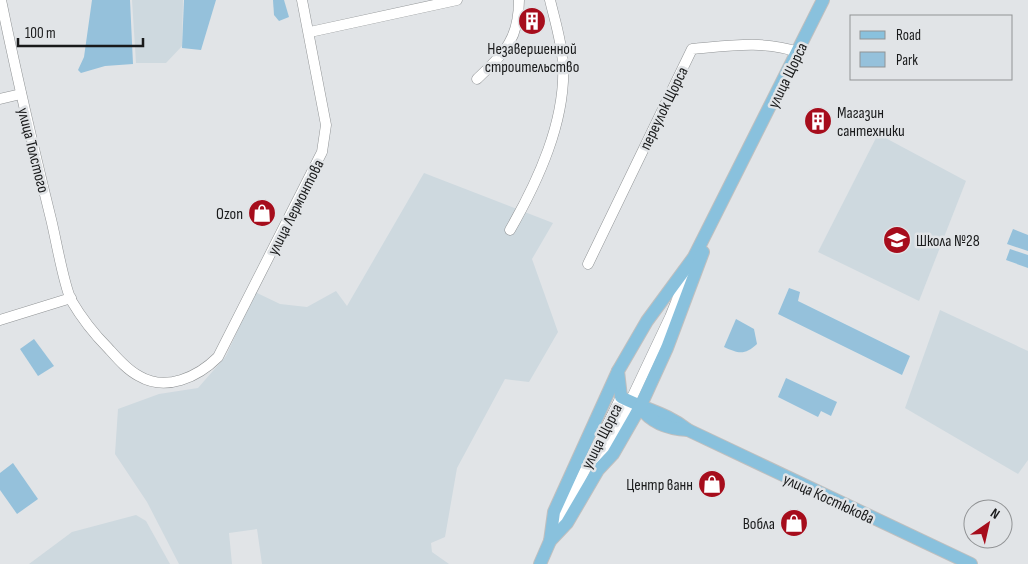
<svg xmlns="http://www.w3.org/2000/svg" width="1028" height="564" font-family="'Sofia Sans Condensed',sans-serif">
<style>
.built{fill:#ced9df}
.green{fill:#95c1db}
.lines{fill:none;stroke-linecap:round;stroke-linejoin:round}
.minor-casing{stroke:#909395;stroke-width:11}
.major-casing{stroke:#bfbfbf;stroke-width:14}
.minor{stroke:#fff;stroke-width:10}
.major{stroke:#89c1dd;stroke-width:12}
.labels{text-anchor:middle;stroke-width:5;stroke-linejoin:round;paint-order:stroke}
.poi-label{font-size:16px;fill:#191a1b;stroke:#e1e4e7;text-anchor:end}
.street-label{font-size:16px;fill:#191a1b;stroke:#e1e4e7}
</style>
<rect width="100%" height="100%" fill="#e1e4e7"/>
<g class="built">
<path d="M 132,0 L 183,0 L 182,46 L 166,63 L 136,63 Z"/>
<path d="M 878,134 L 966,181 L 919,301 L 818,252 Z"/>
<path d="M 424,173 L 553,223 L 532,259 L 558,332 L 529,382 L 505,379 L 457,468 L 445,537 L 431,543 L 432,552 L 449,564 L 262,564 L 257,529 L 229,533 L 232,564 L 179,564 L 147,502 L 115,454 L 118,409 L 159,394 L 198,388 L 226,356 L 255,292 L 280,304 L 307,307 L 336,291 L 347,306 Z"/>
<path d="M 940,310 L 1028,351 L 1028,460 L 1018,474 L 905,408 Z"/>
<path d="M 136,515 L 146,521 L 170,564 L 29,564 L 72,532 Z"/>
</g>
<g class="green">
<path d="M 92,0 L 130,0 L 133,64 L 105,66 L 81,73 L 78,70 L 84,57 Z"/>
<path d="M 184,0 L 216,0 L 201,50 L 182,48 Z"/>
<path d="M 273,0 L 284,0 L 289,17 L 279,21 L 274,15 Z"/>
<path d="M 1013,229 L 1028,235 L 1028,251 L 1007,244 Z"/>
<path d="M 1010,249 L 1028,255 L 1028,268 L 1006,260 Z"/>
<path d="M 789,288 L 800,292 L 798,301 L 910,356 L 902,375 L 778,314 Z"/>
<path d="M 736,319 L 754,329 L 757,344 C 745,355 739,354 724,347 Z"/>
<path d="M 34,339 L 54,366 L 38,376 L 20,349 Z"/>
<path d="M 786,378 L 837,402 L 831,416 L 821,411 L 818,417 L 778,397 Z"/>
<path d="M 13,463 L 38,499 L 17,514 L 0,490 L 0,473 Z"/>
</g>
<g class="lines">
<g class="minor-casing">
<g id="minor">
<path d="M 1,0 C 16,73 33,146 51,219 C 56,239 63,282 71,300 C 81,317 94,334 108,348 C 117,358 127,370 139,376 C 166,392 198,377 218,357 L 322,152 L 326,125 L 302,0"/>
<path d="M 310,32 L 457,0"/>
<path d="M 477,79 C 504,53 519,40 519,0"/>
<path d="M 0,99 L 21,94"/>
<path d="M 510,230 C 538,181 566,121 563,64 C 562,43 555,21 550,0"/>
<path d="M 588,264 L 692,49 C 728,46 763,40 798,52"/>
<path d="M 0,320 L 71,298"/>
<path d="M 601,463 L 670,317 L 690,267"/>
<path d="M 554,533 L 621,397"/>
</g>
</g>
<g class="major-casing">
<g id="major">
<path d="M 823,0 L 694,257 L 647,321 L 618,371 L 621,397 C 644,409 667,413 688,430 L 971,564"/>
<path d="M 640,407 C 651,423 669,429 688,430"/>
<path d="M 550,541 L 554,512 L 618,371"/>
<path d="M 540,564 L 550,541 L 567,523 L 598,470 L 613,454 L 640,407 L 667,348 L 703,252"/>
</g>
</g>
<use href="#minor" class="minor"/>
<use href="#major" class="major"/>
</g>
<defs>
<g id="building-disc" transform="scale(1.4375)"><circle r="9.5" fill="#a60d1c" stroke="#e1e4e7"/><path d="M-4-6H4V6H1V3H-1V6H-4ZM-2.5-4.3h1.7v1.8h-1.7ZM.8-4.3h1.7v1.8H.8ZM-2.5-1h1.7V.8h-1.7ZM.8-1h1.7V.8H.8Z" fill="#fff"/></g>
<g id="shop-disc" transform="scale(1.4375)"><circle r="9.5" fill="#a60d1c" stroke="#e1e4e7"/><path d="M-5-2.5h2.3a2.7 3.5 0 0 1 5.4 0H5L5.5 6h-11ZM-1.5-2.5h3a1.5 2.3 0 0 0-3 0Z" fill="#fff"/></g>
<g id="school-disc" transform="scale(1.4375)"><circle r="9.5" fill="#a60d1c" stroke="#e1e4e7"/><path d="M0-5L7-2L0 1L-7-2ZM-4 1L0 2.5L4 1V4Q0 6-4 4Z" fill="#fff"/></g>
</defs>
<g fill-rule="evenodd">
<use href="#building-disc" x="532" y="21"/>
<use href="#building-disc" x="818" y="121"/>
<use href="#shop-disc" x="262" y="213"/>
<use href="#school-disc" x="897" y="240"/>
<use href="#shop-disc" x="712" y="484"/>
<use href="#shop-disc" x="794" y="523"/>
</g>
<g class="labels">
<g class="poi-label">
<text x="532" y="54" text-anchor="middle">Незавершенной<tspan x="532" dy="18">строительство</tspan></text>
<text x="837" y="118" text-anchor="start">Магазин<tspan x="837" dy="18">сантехники</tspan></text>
<text x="243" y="219">Ozon</text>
<text x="916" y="246" text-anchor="start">Школа №28</text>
<text x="693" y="490">Центр ванн</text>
<text x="775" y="529">Вобла</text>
</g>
<g class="street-label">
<text transform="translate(787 75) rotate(-64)" y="6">улица Щорса</text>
<text transform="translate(663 108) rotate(-64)" y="6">переулок Щорса</text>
<text transform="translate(34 150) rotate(76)" y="6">улица Толстого</text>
<text transform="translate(295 207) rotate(-63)" y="6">улица Лермонтова</text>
<text transform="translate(601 436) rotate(-63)" y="6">улица Щорса</text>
<text transform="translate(829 498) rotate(25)" y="6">улица Костюкова</text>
</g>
</g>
<rect x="850" y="15" width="162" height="65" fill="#e1e4e7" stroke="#919395"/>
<rect x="860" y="31" width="25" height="8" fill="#89c1dd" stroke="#919395"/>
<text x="896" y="40" font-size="15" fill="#191a1b">Road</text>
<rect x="860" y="52" width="25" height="15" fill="#95c1db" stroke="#919395"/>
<text x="896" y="65" font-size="15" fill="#191a1b">Park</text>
<g transform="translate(988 524) rotate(34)"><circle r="24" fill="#e1e4e7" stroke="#919395"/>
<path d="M0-4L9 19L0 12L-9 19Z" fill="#a60d1c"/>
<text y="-8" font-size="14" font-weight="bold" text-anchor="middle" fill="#191a1b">N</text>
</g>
<path d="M18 38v8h125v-8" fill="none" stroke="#191a1b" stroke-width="2.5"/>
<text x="25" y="38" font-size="15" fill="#191a1b" stroke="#e1e4e7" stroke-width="4" paint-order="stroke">100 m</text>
</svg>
